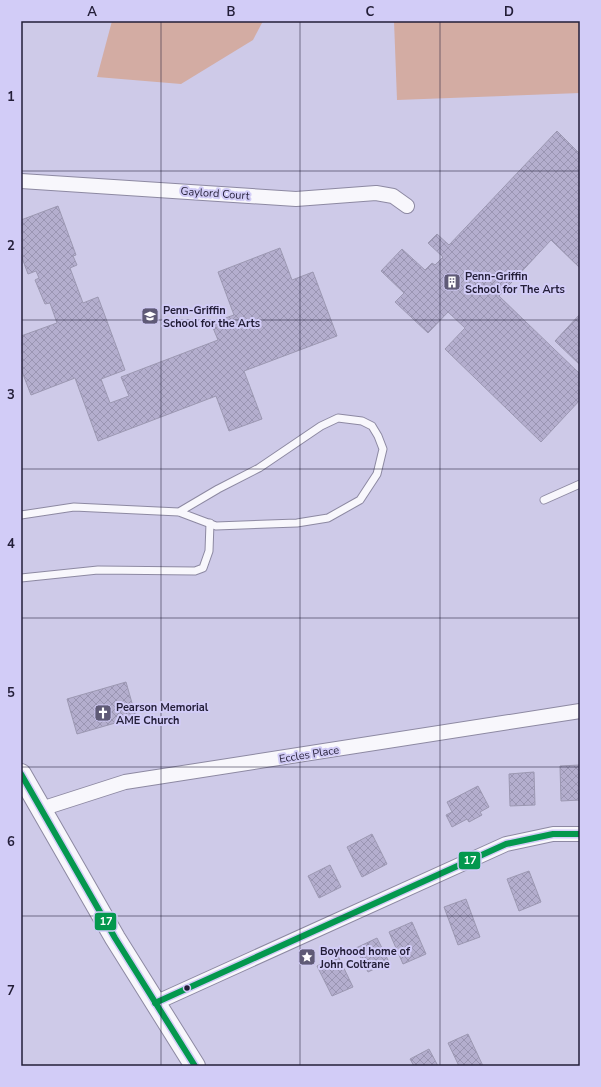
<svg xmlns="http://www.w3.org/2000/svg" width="601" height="1087" font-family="'Nunito Sans',sans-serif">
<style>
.pitch{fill:#d3aca3}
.building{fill:url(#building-cross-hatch);stroke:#9c98b2}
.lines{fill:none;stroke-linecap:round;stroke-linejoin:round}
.lane-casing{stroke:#8d89a2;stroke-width:9}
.street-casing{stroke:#8d89a2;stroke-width:16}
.secondary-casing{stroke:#8d89a2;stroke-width:22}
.lane{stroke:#f8f7fc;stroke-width:7}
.street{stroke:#f8f7fc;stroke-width:14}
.secondary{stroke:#f8f7fc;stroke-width:20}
.bus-1-casing{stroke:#d2ccf7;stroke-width:9}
.bus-1{stroke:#04984e;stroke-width:6}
.grid{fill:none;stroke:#231e38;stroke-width:1;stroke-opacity:0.55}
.bus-dot{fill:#231e38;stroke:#d2ccf7;stroke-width:1.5}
.labels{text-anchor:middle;stroke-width:4;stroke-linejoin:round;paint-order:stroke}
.street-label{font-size:11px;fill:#231e38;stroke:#d2ccf7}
.poi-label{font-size:11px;font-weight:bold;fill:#231e38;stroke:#d2ccf7;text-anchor:start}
.line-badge{stroke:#d2ccf7;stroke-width:1.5}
.badge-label{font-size:11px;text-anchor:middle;font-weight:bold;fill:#fff}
.neatline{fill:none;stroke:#231e38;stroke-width:1.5}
.grid-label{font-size:13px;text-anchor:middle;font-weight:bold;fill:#231e38}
</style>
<defs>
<pattern id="building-cross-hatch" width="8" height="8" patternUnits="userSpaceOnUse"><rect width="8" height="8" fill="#b4aece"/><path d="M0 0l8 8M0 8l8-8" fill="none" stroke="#9a95b2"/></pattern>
</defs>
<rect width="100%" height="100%" fill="#cecae8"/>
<g class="pitch">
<path d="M 112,21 L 263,21 L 253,40 L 181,84 L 97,77 Z"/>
<path d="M 394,21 L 580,21 L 580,93 L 397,100 Z"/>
</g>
<g class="building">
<path d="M 557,131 L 580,154 L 580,268 L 551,240 L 499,296 L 580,374 L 580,400 L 541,442 L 445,349 L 465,328 L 448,312 L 428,333 L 395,302 L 404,293 L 381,271 L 402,249 L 425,270 L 432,263 L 435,265 L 443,257 L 428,243 L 437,234 L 449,245 Z"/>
<path d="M 58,206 L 76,255 L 73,256 L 77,265 L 70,268 L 83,303 L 98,297 L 125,370 L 101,379 L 110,403 L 129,396 L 121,377 L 218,340 L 211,323 L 234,315 L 218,272 L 280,248 L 292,280 L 313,272 L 337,336 L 244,371 L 262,419 L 229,431 L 216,396 L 98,441 L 75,378 L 31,395 L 21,369 L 21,336 L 57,323 L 50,303 L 45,304 L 35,280 L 39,278 L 36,271 L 28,274 L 21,255 L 21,220 Z"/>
<path d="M 580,314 L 580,365 L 555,341 Z"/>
<path d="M 126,682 L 136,717 L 77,734 L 67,699 Z"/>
<path d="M 580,765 L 580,800 L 561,801 L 560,766 Z"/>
<path d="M 534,772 L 535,805 L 510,806 L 509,774 Z"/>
<path d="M 478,786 L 489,807 L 480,812 L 482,815 L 469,822 L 467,819 L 452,827 L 446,815 L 452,812 L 447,802 Z"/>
<path d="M 372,834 L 387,864 L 362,877 L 347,847 Z"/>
<path d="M 330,865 L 341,887 L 319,898 L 308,876 Z"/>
<path d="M 529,871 L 541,902 L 519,911 L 507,879 Z"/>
<path d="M 466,899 L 480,937 L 458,945 L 444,907 Z"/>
<path d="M 412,922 L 426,954 L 403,964 L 389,932 Z"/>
<path d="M 377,938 L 389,962 L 368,972 L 356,948 Z"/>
<path d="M 338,956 L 353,987 L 332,996 L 317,966 Z"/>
<path d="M 468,1034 L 483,1066 L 459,1066 L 448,1043 Z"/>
<path d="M 429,1049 L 438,1066 L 414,1066 L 410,1059 Z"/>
</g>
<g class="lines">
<g class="lane-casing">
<g id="lane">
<path d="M 544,500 L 580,484"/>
<path d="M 21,515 L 74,507 L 179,512 L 216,526 L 297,523 L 328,518 L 360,500 L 377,474 L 383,449 L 378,436 L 372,426 L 362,421 L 338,418 L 321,426 L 259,468 L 218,489 L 179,512"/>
<path d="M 21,578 L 98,570 L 195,571 L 203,568 L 209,551 L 210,523"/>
</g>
</g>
<g class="street-casing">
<g id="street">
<path d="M 21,181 L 296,199 L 376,193 L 393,196 L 407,206"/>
<path d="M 41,809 L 125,782 L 580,711"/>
<path d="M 155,1003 L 506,844 L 553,834 L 580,834"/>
</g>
</g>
<g class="secondary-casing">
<path id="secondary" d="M 21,774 L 115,938 L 195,1066"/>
</g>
<use href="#lane" class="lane"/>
<use href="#street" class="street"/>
<use href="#secondary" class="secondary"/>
<g class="bus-1-casing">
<g id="bus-1">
<path d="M 21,774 L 115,938 L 195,1066"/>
<path d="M 155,1003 L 506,844 L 553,834 L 580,834"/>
</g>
</g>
<use href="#bus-1" class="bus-1"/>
</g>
<path class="grid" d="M 161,21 L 161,1066M 300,21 L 300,1066M 440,21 L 440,1066M 21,171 L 580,171M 21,320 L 580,320M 21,469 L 580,469M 21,618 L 580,618M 21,767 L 580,767M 21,916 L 580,916"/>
<defs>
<g id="building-square" transform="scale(0.9)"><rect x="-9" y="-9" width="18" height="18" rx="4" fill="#5f5a76" stroke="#d2ccf7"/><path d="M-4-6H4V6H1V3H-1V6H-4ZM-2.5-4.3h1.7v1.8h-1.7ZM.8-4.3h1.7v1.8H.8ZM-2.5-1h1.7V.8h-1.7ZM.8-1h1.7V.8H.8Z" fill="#fff"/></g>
<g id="school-square" transform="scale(0.9)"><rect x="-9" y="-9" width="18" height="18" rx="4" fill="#5f5a76" stroke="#d2ccf7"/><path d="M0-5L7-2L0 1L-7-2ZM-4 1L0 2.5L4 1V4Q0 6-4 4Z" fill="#fff"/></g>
<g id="church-square" transform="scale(0.9)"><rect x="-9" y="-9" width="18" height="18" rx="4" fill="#5f5a76" stroke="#d2ccf7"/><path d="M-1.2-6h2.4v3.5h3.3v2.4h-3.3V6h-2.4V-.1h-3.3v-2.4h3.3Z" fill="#fff"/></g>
<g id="sight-square" transform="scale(0.9)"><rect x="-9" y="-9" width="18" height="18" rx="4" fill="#5f5a76" stroke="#d2ccf7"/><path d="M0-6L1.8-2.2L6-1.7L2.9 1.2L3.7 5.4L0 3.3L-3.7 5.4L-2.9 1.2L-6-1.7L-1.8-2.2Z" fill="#fff"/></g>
</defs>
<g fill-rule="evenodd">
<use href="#building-square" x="452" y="282"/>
<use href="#school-square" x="150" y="316"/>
<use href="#church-square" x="103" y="713"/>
<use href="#sight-square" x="307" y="957"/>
</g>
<circle class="bus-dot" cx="187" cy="988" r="3.5"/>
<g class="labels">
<g class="street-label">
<text transform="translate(215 193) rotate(4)" y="4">Gaylord Court</text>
<text transform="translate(309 754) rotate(-9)" y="4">Eccles Place</text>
</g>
<g class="poi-label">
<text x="465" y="280">Penn-Griffin<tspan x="465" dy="13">School for The Arts</tspan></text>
<text x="163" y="314">Penn-Griffin<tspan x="163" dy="13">School for the Arts</tspan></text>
<text x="116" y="711">Pearson Memorial<tspan x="116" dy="13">AME Church</tspan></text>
<text x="320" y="955">Boyhood home of<tspan x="320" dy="13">John Coltrane</tspan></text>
</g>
</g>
<g class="line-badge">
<rect x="458" y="851" width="23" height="19" rx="4" fill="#04984e"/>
<rect x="94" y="912" width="23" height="19" rx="4" fill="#04984e"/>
</g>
<g class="badge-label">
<text x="470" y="864">17</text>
<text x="106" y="925">17</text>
</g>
<rect width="601" height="1087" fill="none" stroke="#d2ccf7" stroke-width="44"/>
<rect x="22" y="22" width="557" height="1043" class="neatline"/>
<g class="grid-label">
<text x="92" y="16">A</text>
<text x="231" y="16">B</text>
<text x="370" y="16">C</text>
<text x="509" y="16">D</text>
<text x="11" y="101">1</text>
<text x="11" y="250">2</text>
<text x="11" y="399">3</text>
<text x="11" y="548">4</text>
<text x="11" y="697">5</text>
<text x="11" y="846">6</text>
<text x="11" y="995">7</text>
</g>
</svg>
